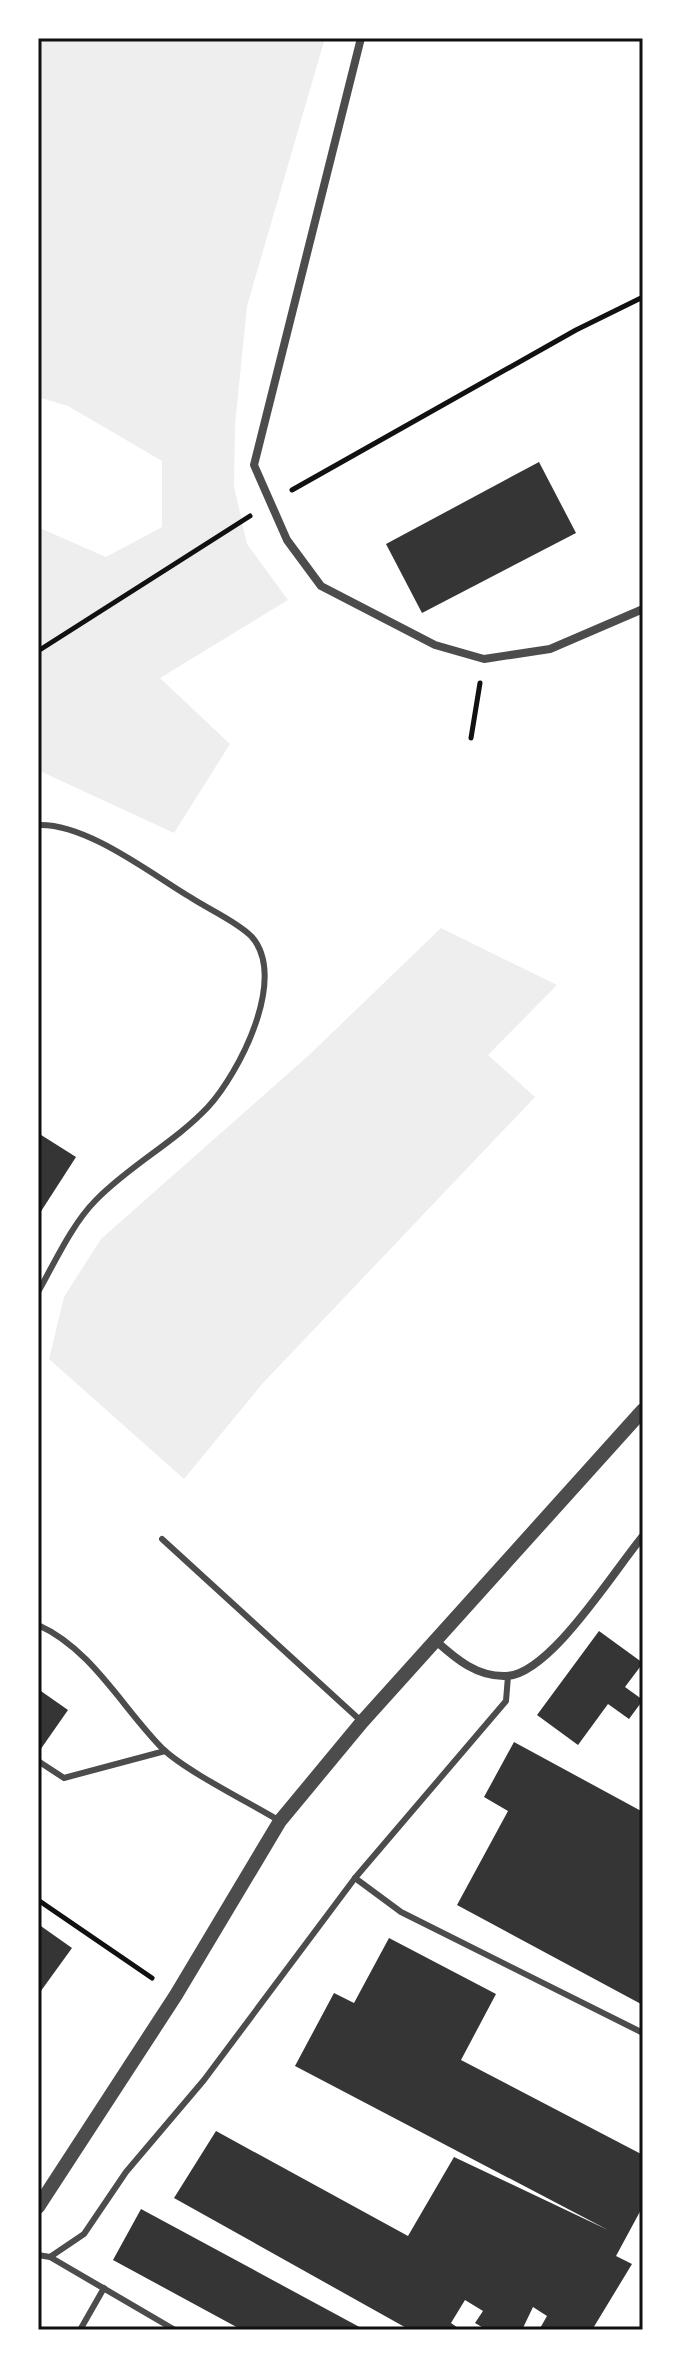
<svg xmlns="http://www.w3.org/2000/svg" width="681" height="2368" font-family="'PT Sans',sans-serif">
<style>
.green{fill:#eee}
.building{fill:#353535}
.lines{fill:none;stroke-linecap:round;stroke-linejoin:round}
.path{stroke:#111;stroke-width:5}
.service{stroke:#4c4c4c;stroke-width:6}
.minor{stroke:#4c4c4c;stroke-width:8}
.tertiary{stroke:#4c4c4c;stroke-width:14}
.neatline{fill:none;stroke:#111;stroke-width:3}
</style>
<rect width="100%" height="100%" fill="#fff"/>
<g class="green">
<path d="M 38,38 L 325,38 L 247,306 L 235,425 L 234,486 L 247,544 L 288,600 L 160,678 L 230,744 L 174,833 L 42,772 L 38,773 L 38,535 L 42,529 L 106,557 L 162,527 L 162,461 L 68,406 L 38,397 Z"/>
<path d="M 441,928 L 557,985 L 488,1055 L 535,1097 L 263,1383 L 184,1479 L 49,1359 L 64,1297 L 101,1239 L 308,1056 Z"/>
</g>
<g class="building">
<path d="M 539,462 L 576,533 L 422,613 L 386,544 Z"/>
<path d="M 38,1133 L 76,1157 L 38,1216 Z"/>
<path d="M 599,1631 L 643,1663 L 625,1687 L 643,1700 L 629,1719 L 608,1704 L 578,1745 L 537,1715 Z"/>
<path d="M 38,1689 L 68,1710 L 38,1753 Z"/>
<path d="M 514,1742 L 643,1812 L 641,2004 L 457,1905 L 508,1811 L 484,1797 Z"/>
<path d="M 38,1924 L 72,1948 L 38,1995 Z"/>
<path d="M 389,1938 L 496,1994 L 461,2060 L 643,2155 L 643,2206 L 616,2256 L 632,2264 L 592,2330 L 539,2330 L 547,2316 L 533,2307 L 522,2330 L 487,2330 L 475,2323 L 483,2311 L 465,2300 L 451,2323 L 461,2330 L 410,2330 L 174,2198 L 216,2131 L 408,2236 L 454,2157 L 608,2230 L 295,2066 L 334,1993 L 354,2003 Z"/>
<path d="M 141,2209 L 365,2330 L 242,2330 L 113,2260 Z"/>
</g>
<g class="lines">
<g class="path">
<path d="M 292,490 L 576,330 L 643,297"/>
<path d="M 38,651 L 250,516"/>
<path d="M 471,738 L 480,683"/>
<path d="M 38,1900 L 152,1978"/>
</g>
<g class="service">
<path d="M 38,825 C 86,823 150,873 190,897 C 208,909 236,921 251,936 C 289,977 239,1073 208,1107 C 174,1143 130,1165 96,1200 C 72,1224 55,1262 38,1292"/>
<path d="M 162,1539 L 360,1720"/>
<path d="M 38,1625 C 92,1649 123,1709 163,1749 C 186,1771 248,1802 278,1820"/>
<path d="M 38,1761 L 64,1778 L 165,1751"/>
<path d="M 355,1878 L 401,1912 L 643,2033"/>
<path d="M 38,2255 L 50,2257 L 84,2234 L 126,2172 L 204,2080 L 355,1878 L 506,1701 L 508,1676"/>
<path d="M 50,2257 L 175,2330"/>
<path d="M 80,2330 L 104,2288"/>
</g>
<g class="minor">
<path d="M 361,38 L 254,465 L 287,540 L 321,586 L 435,645 L 484,659 L 550,649 L 643,609"/>
<path d="M 436,1641 C 456,1659 477,1677 506,1676 C 550,1675 615,1569 643,1536"/>
</g>
<path class="tertiary" d="M 38,2207 L 176,1995 L 280,1821 L 362,1722 L 643,1410"/>
</g>
<rect width="681" height="2368" fill="none" stroke="#ffffff" stroke-width="80"/>
<rect x="40" y="40" width="601" height="2288" class="neatline"/>
</svg>
